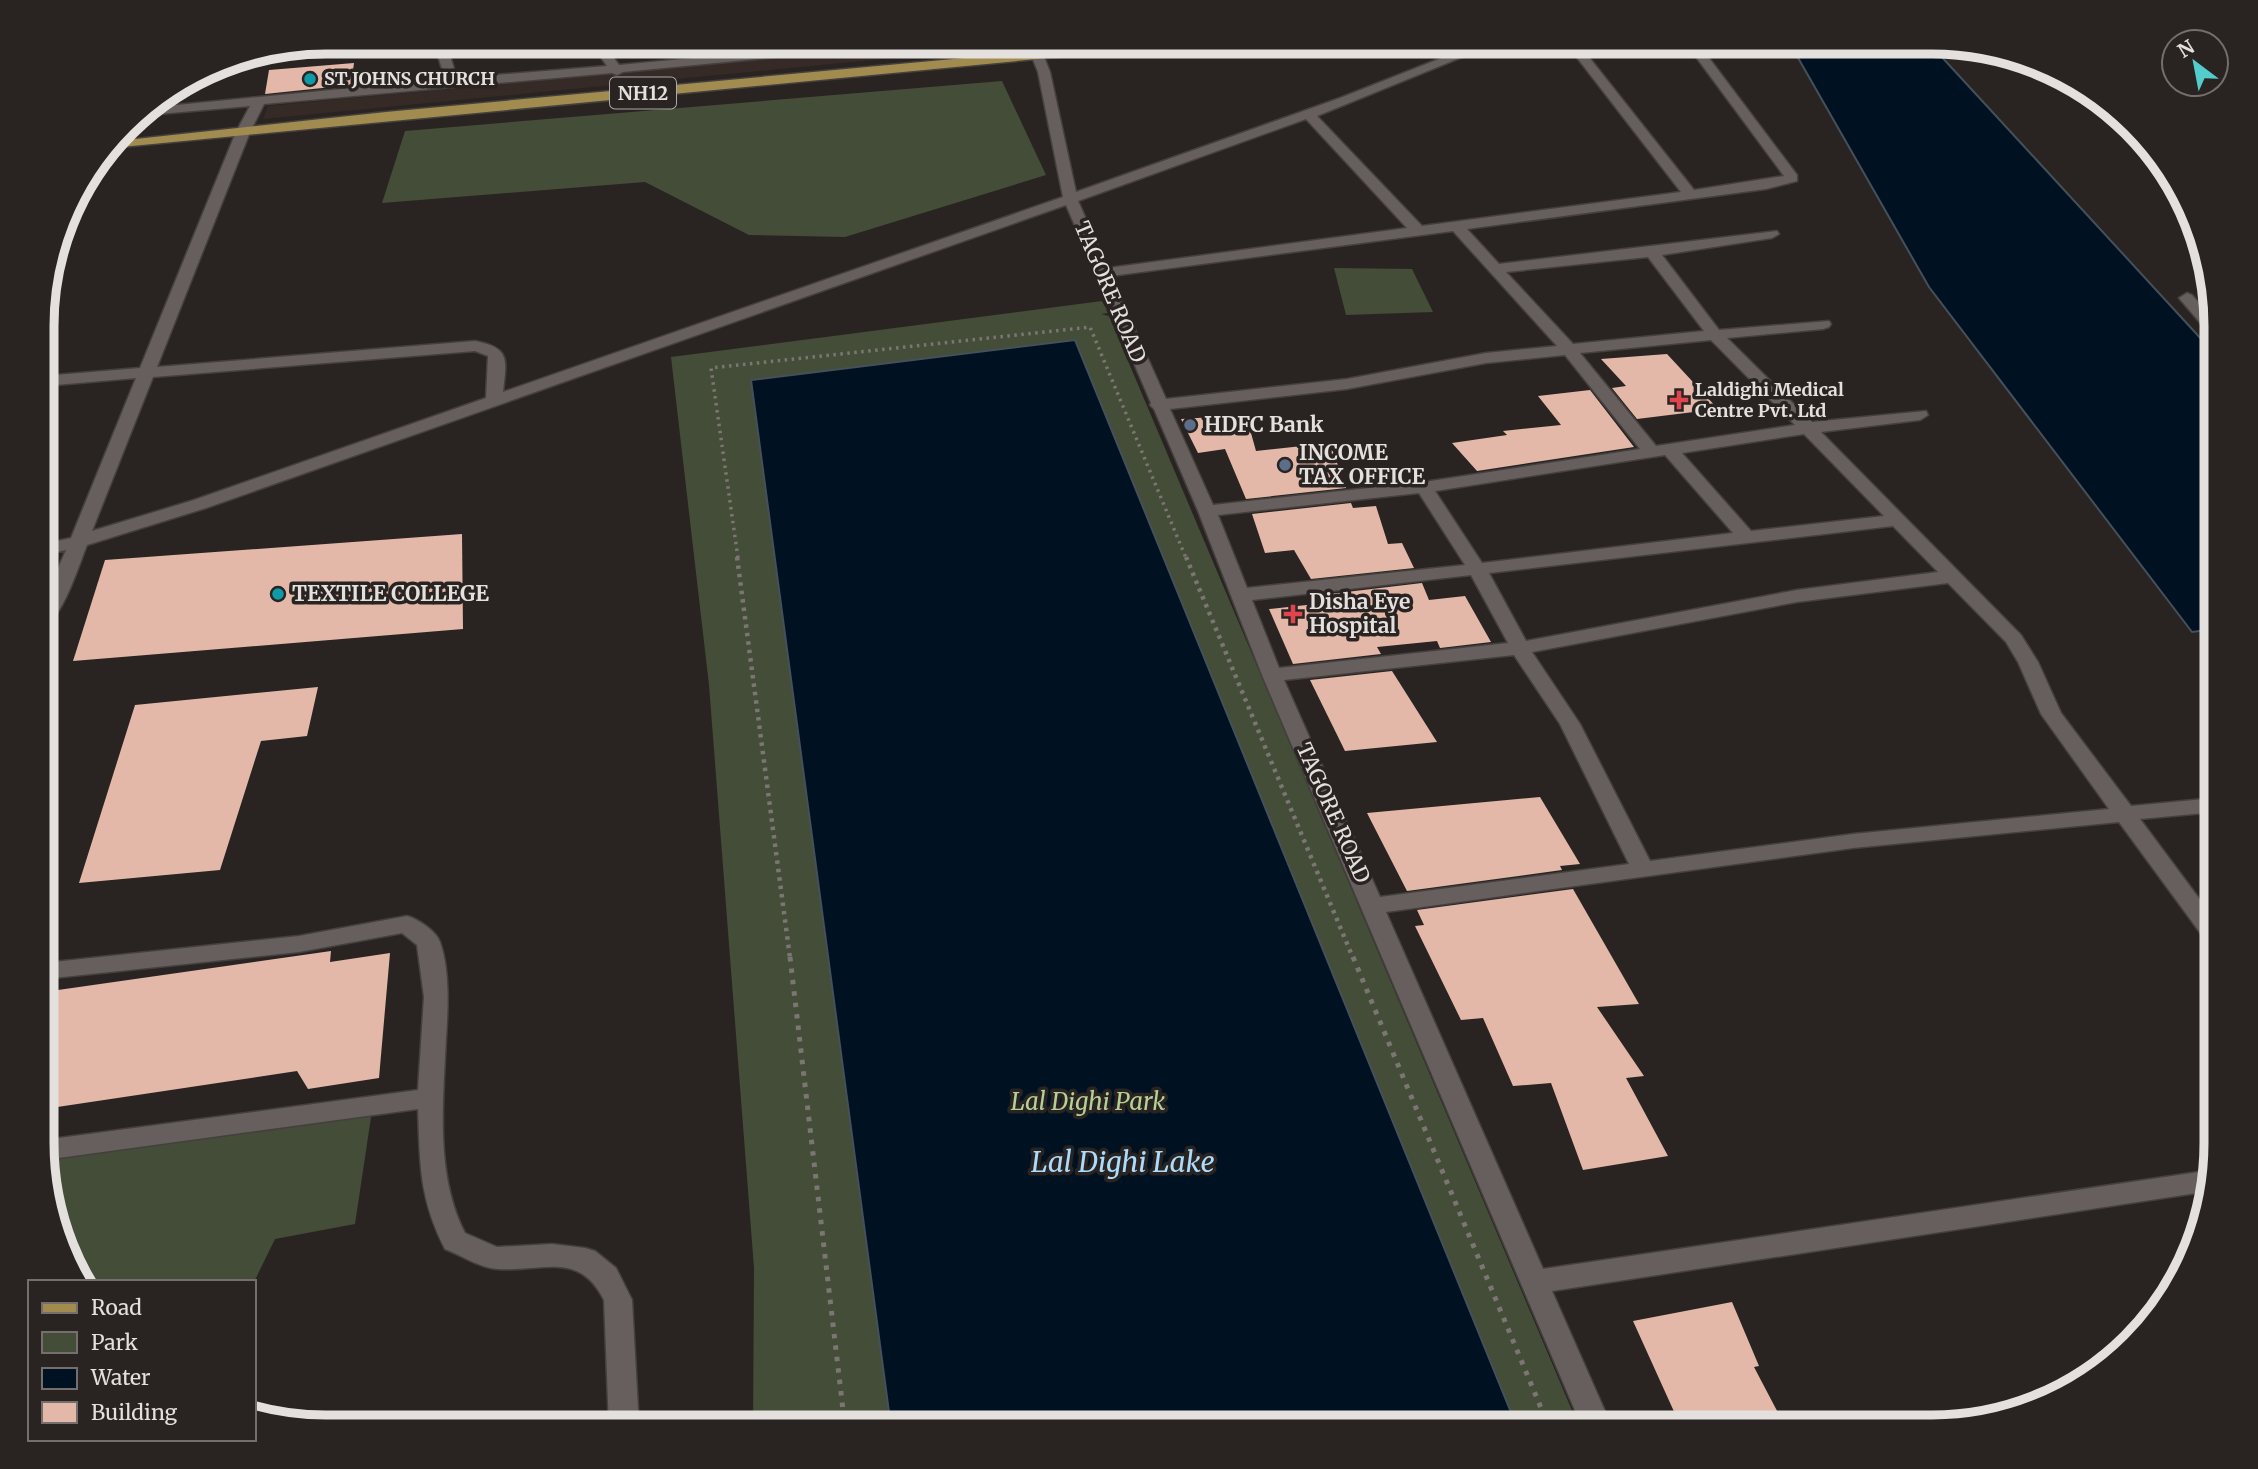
<svg xmlns="http://www.w3.org/2000/svg" width="2258" height="1469" font-family="Merriweather,serif">
<style>
.built{fill:#352a25}
.green{fill:#444d37}
.water{fill:#001221;stroke:#44505a;stroke-width:2}
.building{fill:#e3b8a9}
.lines{fill:none;stroke-linecap:round;stroke-linejoin:round}
.minor-casing{stroke:#44403e;stroke-width:3}
.major-casing{stroke:#44403e;stroke-width:3}
.path-far2{stroke:#7b7674;stroke-width:3.5;stroke-dasharray:2.5 4.5;stroke-linecap:butt}
.path-far1{stroke:#7b7674;stroke-width:4.5;stroke-dasharray:3.5 5;stroke-linecap:butt}
.path{stroke:#7b7674;stroke-width:5;stroke-dasharray:4.5 7;stroke-linecap:butt}
.minor{fill:#665f5d;fill-rule:evenodd}
.major{fill:#a28b4f;fill-rule:evenodd}
.culture-dot{fill:#0f9aa8;stroke:#292422;stroke-width:2.5}
.health-dot{fill:#e0444e;stroke:#292422;stroke-width:2.5}
.service-dot{fill:#5c6f8a;stroke:#292422;stroke-width:2.5}
.labels{text-anchor:middle;stroke-width:7;stroke-linejoin:round;paint-order:stroke}
.far-poi-label{font-size:18px;font-weight:bold;fill:#e4e0de;stroke:#292422;text-anchor:start}
.shield{fill:#292422;stroke:#aca8a6;stroke-width:2}
.shield-label{font-size:19px;font-weight:bold;fill:#e4e0de}
.street-label{font-size:21px;fill:#e4e0de;stroke:#292422}
.poi-label{font-size:21px;font-weight:bold;fill:#e4e0de;stroke:#292422;text-anchor:start}
.near-park-label{font-size:24px;font-style:italic;fill:#b7d095;stroke:#292422}
.near-water-label{font-size:28px;font-style:italic;fill:#acdcfd;stroke:#292422}
.rim{fill:none;stroke:#e4e0de;stroke-width:9}
</style>
<rect width="100%" height="100%" fill="#292422"/>
<path class="built" d="M 953,42 L 1016,42 L 1018,46 L 263,119 L 268,106 Z"/>
<g class="green">
<path d="M 1002,81 L 1046,175 L 845,237 L 749,235 L 645,182 L 382,203 L 405,131 Z"/>
<path d="M 1334,268 L 1412,269 L 1433,312 L 1346,315 Z"/>
<path d="M 1102,301 L 1109,313 L 1101,314 L 1109,316 L 1579,1427 L 753,1427 L 754,1268 L 709,685 L 671,357 Z"/>
<path d="M 373,1104 L 355,1224 L 275,1239 L 254,1282 L 79,1282 L 44,1179 L 44,1154 Z"/>
</g>
<g class="water">
<path d="M 1789,42 L 1928,42 L 2215,354 L 2215,629 L 2192,632 L 1929,287 Z"/>
<path d="M 1075,340 L 1517,1427 L 891,1427 L 751,380 Z"/>
</g>
<g class="building">
<path d="M 354,63 L 351,85 L 265,94 L 269,70 Z"/>
<path d="M 1667,354 L 1718,409 L 1637,419 L 1612,388 L 1626,386 L 1601,359 Z"/>
<path d="M 1590,390 L 1634,447 L 1477,471 L 1452,443 L 1507,435 L 1503,431 L 1561,425 L 1538,396 Z"/>
<path d="M 1246,415 L 1256,451 L 1330,443 L 1346,488 L 1246,499 L 1225,449 L 1198,453 L 1181,419 Z"/>
<path d="M 1351,503 L 1353,508 L 1376,506 L 1388,544 L 1402,543 L 1414,568 L 1311,579 L 1294,550 L 1265,553 L 1252,514 Z"/>
<path d="M 462,534 L 463,629 L 73,661 L 105,560 Z"/>
<path d="M 1422,583 L 1429,600 L 1465,596 L 1491,642 L 1440,648 L 1437,641 L 1377,647 L 1381,654 L 1293,664 L 1269,609 L 1325,603 L 1321,595 Z"/>
<path d="M 1392,671 L 1437,742 L 1345,751 L 1310,680 Z"/>
<path d="M 318,687 L 307,736 L 261,741 L 220,870 L 79,883 L 135,705 Z"/>
<path d="M 1540,797 L 1580,864 L 1560,866 L 1562,870 L 1407,891 L 1367,813 Z"/>
<path d="M 1573,889 L 1639,1004 L 1597,1007 L 1644,1076 L 1626,1078 L 1668,1156 L 1583,1170 L 1551,1083 L 1513,1086 L 1483,1018 L 1461,1020 L 1415,926 L 1424,925 L 1417,910 Z"/>
<path d="M 331,951 L 330,962 L 390,953 L 379,1078 L 308,1089 L 297,1071 L 44,1109 L 44,992 Z"/>
<path d="M 1732,1302 L 1759,1366 L 1754,1367 L 1785,1426 L 1681,1427 L 1633,1321 Z"/>
</g>
<g class="lines">
<g class="minor-casing">
<g id="minor">
<path d="M 429,42 L 441,42 L 451,59 L 457,78 L 607,66 L 590,42 L 602,42 L 619,65 L 860,42 L 898,42 L 892,46 L 623,72 L 617,75 L 612,73 L 264,104 L 250,132 L 157,367 L 475,341 C 512,348 506,361 503,392 L 1063,197 L 1038,72 L 1026,42 L 1038,42 L 1050,72 L 1076,192 L 1340,98 L 1482,42 L 1499,42 L 1317,116 L 1422,226 L 1681,192 L 1565,42 L 1577,42 L 1694,190 L 1784,176 L 1685,42 L 1697,42 L 1797,175 L 1797,181 L 1766,189 L 1467,229 L 1499,264 L 1777,231 L 1779,234 L 1772,238 L 1662,255 L 1719,330 L 1829,321 L 1831,324 L 1829,327 L 1823,329 L 1727,338 L 1812,422 L 1926,411 L 1928,415 L 1920,420 L 1821,432 L 2021,635 L 2038,662 L 2061,713 L 2131,806 L 2215,798 L 2215,812 L 2140,819 L 2215,920 L 2215,944 L 2207,942 L 2119,822 L 1853,848 L 1386,912 L 1543,1269 L 2212,1170 L 2210,1191 L 1552,1291 L 1612,1427 L 1582,1427 L 1262,675 L 1198,511 L 1154,409 L 1150,405 L 1151,403 L 1066,205 L 206,508 L 87,545 C 80,562 62,620 44,625 L 44,600 L 66,550 L 44,555 L 44,544 L 71,538 L 136,378 L 44,386 L 44,376 L 140,368 L 236,132 L 250,106 L 136,116 L 146,108 L 445,79 L 439,59 ZM 1306,119 L 1407,228 L 1108,268 L 1078,201 ZM 1453,231 L 1557,346 L 1486,353 L 1347,379 L 1166,399 L 1111,276 ZM 1648,257 L 1704,331 L 1573,344 L 1506,272 ZM 1711,340 L 1795,425 L 1656,446 L 1580,353 ZM 475,351 L 488,356 L 486,398 L 194,500 L 92,531 L 153,377 ZM 1565,355 L 1640,449 L 1424,482 L 1213,505 L 1170,409 L 1347,389 L 1486,363 ZM 1804,434 L 1884,516 L 1751,531 L 1682,453 ZM 1665,455 L 1733,533 L 1482,563 L 1435,491 ZM 1419,493 L 1465,565 L 1247,588 L 1218,515 ZM 1893,526 L 1938,572 L 1797,590 L 1526,641 L 1489,573 ZM 1471,575 L 1508,643 L 1279,668 L 1252,600 ZM 1948,583 L 2006,642 L 2018,662 L 2041,714 L 2109,809 L 1853,834 L 1650,861 L 1580,724 L 1532,652 L 1797,602 ZM 1514,655 L 1560,724 L 1629,864 L 1380,897 L 1284,680 Z"/>
<path d="M 2187,293 L 2192,295 L 2215,321 L 2215,335 L 2209,333 L 2179,298 Z"/>
<path d="M 407,916 C 418,919 436,931 440,942 C 450,970 448,1009 446,1038 C 443,1101 435,1175 465,1233 L 497,1247 L 552,1244 L 585,1248 L 595,1251 L 616,1268 L 632,1300 L 639,1427 L 609,1427 L 604,1300 C 579,1250 542,1272 497,1269 C 480,1268 461,1255 445,1249 C 419,1198 420,1164 418,1109 L 44,1160 L 44,1140 L 418,1090 L 424,997 L 417,945 L 402,933 L 299,952 L 44,979 L 44,963 L 299,936 Z"/>
</g>
</g>
<g class="major-casing">
<path id="major" d="M 1135,42 L 1179,42 L 1173,46 L 111,148 L 117,141 L 386,112 Z"/>
</g>
<path class="path-far2" d="M 738,558 L 711,368 L 1090,327 L 1186,558"/>
<g class="path-far1">
<path d="M 737,557 L 790,958"/>
<path d="M 1186,557 L 1353,958"/>
</g>
<g class="path">
<path d="M 790,957 L 845,1427"/>
<path d="M 1353,957 L 1549,1427"/>
</g>
<use href="#minor" class="minor"/>
<use href="#major" class="major"/>
</g>
<g class="culture-dot">
<circle cx="310" cy="79" r="7"/>
<circle cx="278" cy="594" r="7"/>
</g>
<g class="health-dot">
<path d="M1675.5 389.5h7v7h7v7h-7v7h-7v-7h-7v-7h7z"/>
<path d="M1289.5 603.5h7v7h7v7h-7v7h-7v-7h-7v-7h7z"/>
</g>
<g class="service-dot">
<circle cx="1190" cy="425" r="7"/>
<circle cx="1285" cy="465" r="7"/>
</g>
<g class="labels">
<g class="far-poi-label">
<text x="324" y="85">ST JOHNS CHURCH</text>
<text x="1695" y="396">Laldighi Medical<tspan x="1695" dy="21">Centre Pvt. Ltd</tspan></text>
</g>
<rect class="shield" x="610" y="77.5" width="66" height="31" rx="5"/>
<g class="shield-label">
<text x="643" y="100">NH12</text>
</g>
<g class="street-label">
<text transform="translate(1110 292) rotate(67)" y="7">TAGORE ROAD</text>
<text transform="translate(1333 813) rotate(66)" y="7">TAGORE ROAD</text>
</g>
<g class="poi-label">
<text x="1204" y="432">HDFC Bank</text>
<text x="1299" y="460">INCOME<tspan x="1299" dy="24">TAX OFFICE</tspan></text>
<text x="292" y="601">TEXTILE COLLEGE</text>
<text x="1309" y="609">Disha Eye<tspan x="1309" dy="24">Hospital</tspan></text>
</g>
<g class="near-park-label">
<text x="1088" y="1110">Lal Dighi Park</text>
</g>
<g class="near-water-label">
<text x="1123" y="1172">Lal Dighi Lake</text>
</g>
</g>
<path d="M0 0H2258V1469H0ZM326 54H1932A272 272 0 0 1 2204 326V1143A272 272 0 0 1 1932 1415H326A272 272 0 0 1 54 1143V326A272 272 0 0 1 326 54Z" fill="#292422" fill-rule="evenodd"/>
<path class="rim" d="M326 54H1932A272 272 0 0 1 2204 326V1143A272 272 0 0 1 1932 1415H326A272 272 0 0 1 54 1143V326A272 272 0 0 1 326 54Z"/>
<rect x="28" y="1280" width="228" height="161" fill="#292422" stroke="#746f6d" stroke-width="2"/>
<rect x="42" y="1303" width="35" height="10" fill="#a28b4f" stroke="#746f6d" stroke-width="2"/>
<text x="91" y="1315" font-size="21" fill="#e4e0de">Road</text>
<rect x="42" y="1332" width="35" height="21" fill="#444d37" stroke="#746f6d" stroke-width="2"/>
<text x="91" y="1350" font-size="21" fill="#e4e0de">Park</text>
<rect x="42" y="1368" width="35" height="21" fill="#001221" stroke="#746f6d" stroke-width="2"/>
<text x="91" y="1385" font-size="21" fill="#e4e0de">Water</text>
<rect x="42" y="1402" width="35" height="21" fill="#e3b8a9" stroke="#746f6d" stroke-width="2"/>
<text x="91" y="1420" font-size="21" fill="#e4e0de">Building</text>
<g transform="translate(2195 63) rotate(328)"><circle r="33" fill="#292422" stroke="#746f6d" stroke-width="2"/>
<path d="M0-5L12 26L0 18L-12 26Z" fill="#52cdcc"/>
<text y="-10" font-size="19" font-weight="bold" text-anchor="middle" fill="#e4e0de">N</text>
</g>
</svg>
